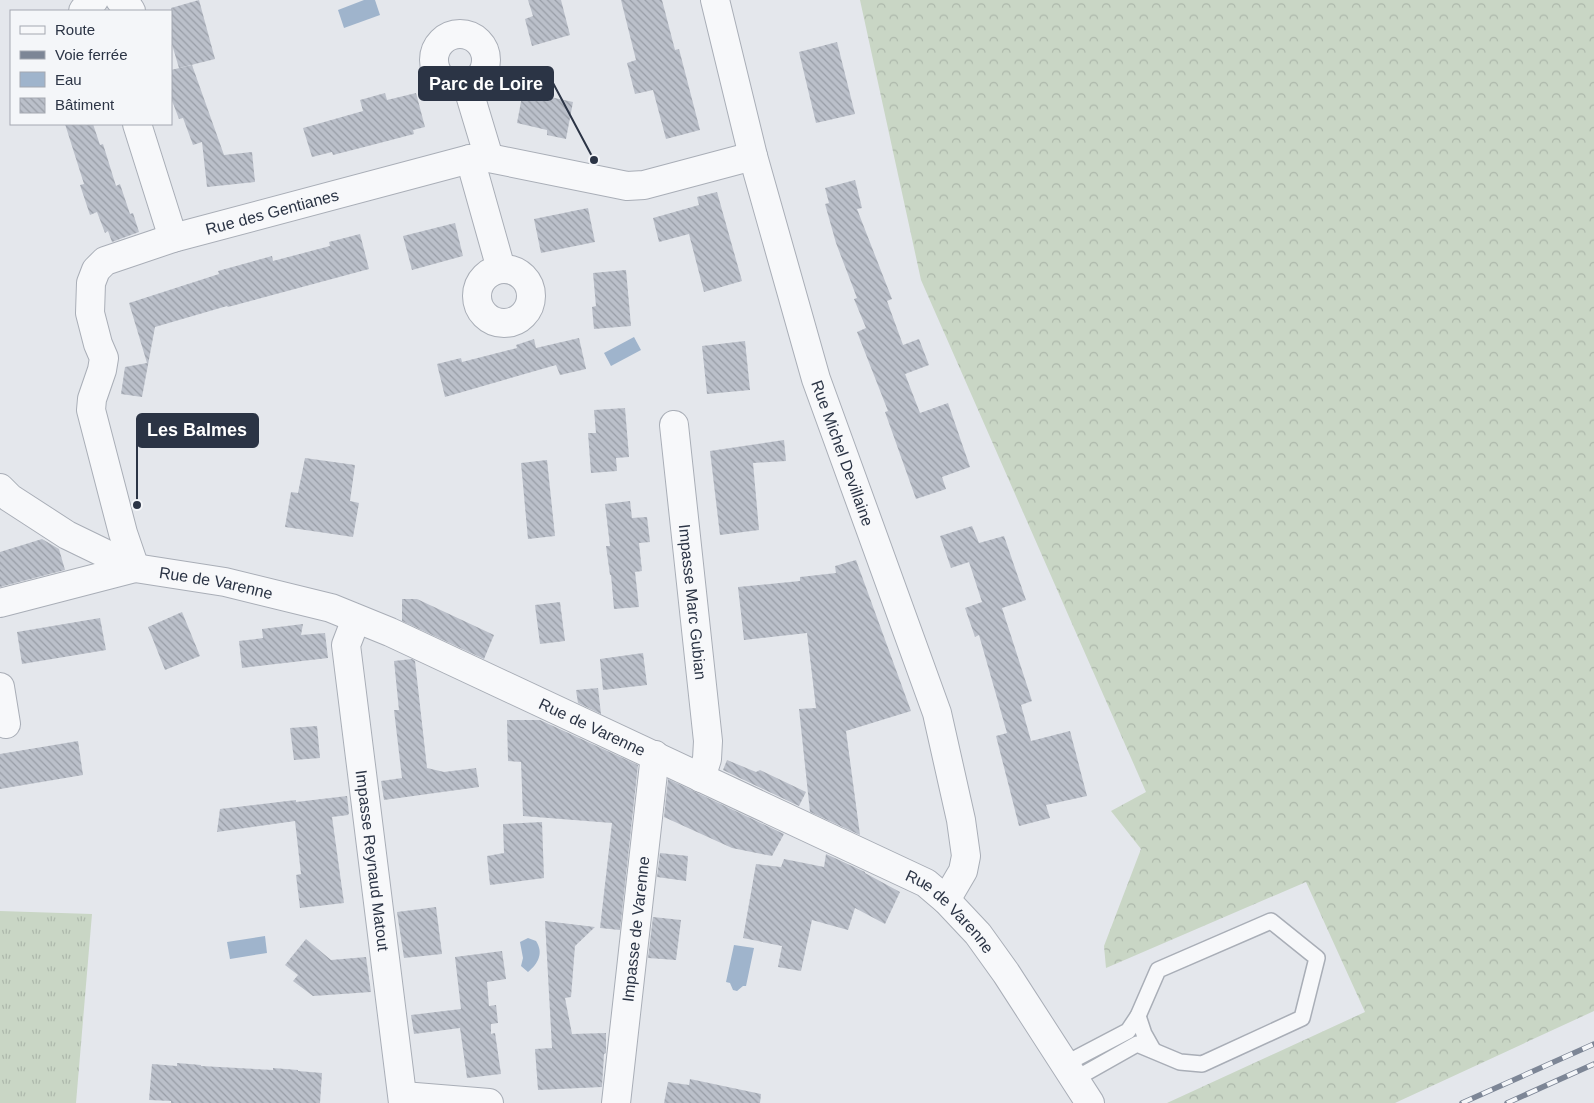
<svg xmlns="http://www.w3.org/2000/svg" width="1594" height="1103" font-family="Helvetica,sans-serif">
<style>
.grass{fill:url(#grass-tufts)}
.forest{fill:url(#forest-crowns)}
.water{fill:#9fb4cc}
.building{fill:url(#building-back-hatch)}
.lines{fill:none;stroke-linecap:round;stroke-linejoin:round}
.service-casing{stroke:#a9aeb7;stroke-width:18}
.minor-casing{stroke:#a9aeb7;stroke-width:30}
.tertiary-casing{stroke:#a9aeb7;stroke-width:30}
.service{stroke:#f7f8fa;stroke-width:15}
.minor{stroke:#f7f8fa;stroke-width:28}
.tertiary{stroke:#f7f8fa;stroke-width:28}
.rail-casing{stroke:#7d8696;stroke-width:5.5}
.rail{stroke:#f4f6f9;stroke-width:4;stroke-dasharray:11;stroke-linecap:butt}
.labels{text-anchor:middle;stroke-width:5;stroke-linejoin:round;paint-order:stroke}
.street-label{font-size:16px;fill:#2b3445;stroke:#f4f6f9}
.leader{fill:none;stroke:#2b3445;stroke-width:2}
.callout-dot{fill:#2b3445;stroke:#f4f6f9;stroke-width:2}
.callout{fill:#2b3445;stroke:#2b3445;stroke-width:2}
.callout-label{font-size:18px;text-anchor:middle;font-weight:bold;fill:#fff}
</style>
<defs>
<pattern id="grass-tufts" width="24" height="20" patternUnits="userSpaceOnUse" patternTransform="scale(1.25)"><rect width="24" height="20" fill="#c9d6c5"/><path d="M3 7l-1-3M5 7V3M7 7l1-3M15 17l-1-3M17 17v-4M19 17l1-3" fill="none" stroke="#adb8ab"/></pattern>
<pattern id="forest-crowns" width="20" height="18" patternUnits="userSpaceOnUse" patternTransform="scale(1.25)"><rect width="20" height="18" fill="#c9d6c5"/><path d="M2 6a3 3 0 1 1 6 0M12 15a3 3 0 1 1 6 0" fill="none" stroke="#adb8ab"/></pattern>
<pattern id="building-back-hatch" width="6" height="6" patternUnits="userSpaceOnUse" patternTransform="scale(1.25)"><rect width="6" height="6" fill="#bbc0ca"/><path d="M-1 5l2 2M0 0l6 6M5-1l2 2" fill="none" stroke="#989da6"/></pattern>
</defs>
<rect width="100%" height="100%" fill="#e4e7ec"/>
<path class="grass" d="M 0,911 L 92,914 L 76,1103 L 0,1103 Z"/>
<path class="forest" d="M 860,0 L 1594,0 L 1594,1011 L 1395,1103 L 1167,1103 L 1365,1012 L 1306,882 L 1106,968 L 1104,946 L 1141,849 L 1111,811 L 1146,792 L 921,280 Z"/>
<g class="water">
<path d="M 364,0 L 375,0 L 380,15 L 344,28 L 338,10 Z"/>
<path d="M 634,337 L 641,350 L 611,366 L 604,353 Z"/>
<path d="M 265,936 L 267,953 L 230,959 L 227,942 Z"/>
<path d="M 528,938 L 536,941 C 544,953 538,964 528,972 L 521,966 L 523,958 L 520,942 Z"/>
<path d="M 734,945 L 754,948 L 746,986 L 743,986 L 737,991 L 733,990 L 730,983 L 726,982 Z"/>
</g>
<g class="building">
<path d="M 199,0 L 215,59 L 179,68 L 171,41 L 171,8 Z"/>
<path d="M 528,0 L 561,0 L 570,35 L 532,46 L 525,19 L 533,16 Z"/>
<path d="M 621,0 L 662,0 L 675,50 L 679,49 L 700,130 L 666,139 L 653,90 L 635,94 L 627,63 L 636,60 Z"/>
<path d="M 837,42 L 855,114 L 816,123 L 799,52 Z"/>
<path d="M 192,65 L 224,155 L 252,152 L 255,182 L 207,187 L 202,142 L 193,145 L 183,118 L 179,119 L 171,98 L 171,70 Z"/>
<path d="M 523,91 L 573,102 L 566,139 L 547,135 L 547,130 L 517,123 Z"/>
<path d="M 385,93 L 387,100 L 416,93 L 425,127 L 413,130 L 414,134 L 372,145 L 333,155 L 332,152 L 312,157 L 303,128 L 363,111 L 360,100 Z"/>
<path d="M 65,124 L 93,124 L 100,145 L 103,144 L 116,186 L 120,184 L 130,214 L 133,213 L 139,232 L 112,242 L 108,231 L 105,233 L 97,212 L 90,215 L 80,185 L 84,184 Z"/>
<path d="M 855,180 L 862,208 L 857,209 L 892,299 L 887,301 L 903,345 L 919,339 L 929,365 L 905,374 L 920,413 L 948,403 L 970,467 L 942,477 L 946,489 L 916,499 L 885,412 L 888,411 L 857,332 L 866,328 L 854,299 L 857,298 L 836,243 L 825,204 L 829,203 L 825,188 Z"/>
<path d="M 717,192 L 742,281 L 704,292 L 689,234 L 659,242 L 653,218 L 699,205 L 697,197 Z"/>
<path d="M 588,208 L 595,242 L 541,253 L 534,219 Z"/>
<path d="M 455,223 L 463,256 L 412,270 L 403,236 Z"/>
<path d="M 360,234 L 369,269 L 228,307 L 227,306 L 155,327 L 142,397 L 121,394 L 125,367 L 147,363 L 129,303 L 219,274 L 218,271 L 272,256 L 273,261 L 330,246 L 329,242 Z"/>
<path d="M 626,270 L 631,326 L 594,329 L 592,307 L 596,306 L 593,273 Z"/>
<path d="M 579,338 L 586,369 L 560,375 L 556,365 L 445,397 L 437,364 L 461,358 L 462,362 L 517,348 L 516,345 L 534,339 L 536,348 Z"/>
<path d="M 745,341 L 750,390 L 707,394 L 702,346 Z"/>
<path d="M 625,408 L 629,457 L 616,458 L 617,471 L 591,473 L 588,433 L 596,433 L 594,410 Z"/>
<path d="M 784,440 L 786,461 L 753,463 L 759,530 L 720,535 L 710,451 Z"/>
<path d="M 305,458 L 355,465 L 350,501 L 359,503 L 353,537 L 285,527 L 291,492 L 298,493 Z"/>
<path d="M 547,460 L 555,536 L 528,539 L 521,463 Z"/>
<path d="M 630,501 L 632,518 L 647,517 L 650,542 L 639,543 L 642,571 L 635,572 L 639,607 L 614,609 L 611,575 L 610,575 L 606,546 L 610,546 L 605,504 Z"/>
<path d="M 972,526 L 979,543 L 1004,536 L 1026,600 L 1002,608 L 1032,701 L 1021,705 L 1031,741 L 1070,731 L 1087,796 L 1046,805 L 1050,818 L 1019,826 L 996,736 L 1007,733 L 979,635 L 975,637 L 965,608 L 982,602 L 969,562 L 951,568 L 940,536 Z"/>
<path d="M 42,539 L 59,549 L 65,570 L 0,587 L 0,552 Z"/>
<path d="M 856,560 L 911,711 L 846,731 L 860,835 L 810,812 L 799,709 L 816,708 L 807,633 L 744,640 L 738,587 L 800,581 L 800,577 L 836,573 L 835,566 Z"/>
<path d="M 402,599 L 417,599 L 494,635 L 484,659 L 402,621 Z"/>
<path d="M 560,602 L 565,641 L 540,644 L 535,605 Z"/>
<path d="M 182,612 L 200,656 L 165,670 L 148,627 Z"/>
<path d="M 100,618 L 106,650 L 22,664 L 17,632 Z"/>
<path d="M 303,624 L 301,635 L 325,633 L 328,658 L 242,668 L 239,641 L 263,638 L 262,629 Z"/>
<path d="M 643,653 L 647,685 L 603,690 L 600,659 Z"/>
<path d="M 412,659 L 415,661 L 427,768 L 444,772 L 476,768 L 479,787 L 384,800 L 381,781 L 402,778 L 394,710 L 399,710 L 394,661 Z"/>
<path d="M 598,688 L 601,714 L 578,703 L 576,690 Z"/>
<path d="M 507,720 L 540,720 L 638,765 L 620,930 L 600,928 L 612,823 L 523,816 L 521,762 L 508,761 Z"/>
<path d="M 317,726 L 320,758 L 294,760 L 290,728 Z"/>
<path d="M 78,741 L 83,775 L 0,789 L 0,754 Z"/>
<path d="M 727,760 L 756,772 L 760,770 L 806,792 L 799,806 L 723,770 Z"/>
<path d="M 668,779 L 784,834 L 772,856 L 732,848 L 664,817 Z"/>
<path d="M 347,796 L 349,813 L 348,815 L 332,817 L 344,903 L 300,908 L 296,875 L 301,874 L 295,821 L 217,832 L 220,809 L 296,800 L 296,802 Z"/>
<path d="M 542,822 L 544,878 L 490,885 L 487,856 L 504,853 L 503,824 Z"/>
<path d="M 660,853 L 688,856 L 686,881 L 657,877 Z"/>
<path d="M 826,854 L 865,872 L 865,873 L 900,892 L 885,924 L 855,908 L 848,930 L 812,920 L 801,971 L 778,967 L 782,946 L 743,938 L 756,864 L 781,867 L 784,859 L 824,867 Z"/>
<path d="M 436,907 L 442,954 L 404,958 L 397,912 Z"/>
<path d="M 653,917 L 681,920 L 676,960 L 648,958 Z"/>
<path d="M 545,921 L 595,927 L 575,946 L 571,997 L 565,998 L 572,1034 L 606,1033 L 606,1053 L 604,1054 L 602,1087 L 538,1090 L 535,1049 L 552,1048 Z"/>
<path d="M 306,939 L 331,960 L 366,957 L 371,992 L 313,996 L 293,981 L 298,975 L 285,965 Z"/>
<path d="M 502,951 L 506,979 L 487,982 L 489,1006 L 496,1005 L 498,1023 L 491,1024 L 491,1034 L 495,1033 L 501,1074 L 467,1078 L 460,1028 L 414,1034 L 411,1015 L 461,1009 L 455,957 Z"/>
<path d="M 177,1063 L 201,1065 L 201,1066 L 273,1070 L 273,1068 L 298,1070 L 298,1071 L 322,1073 L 320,1103 L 171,1103 L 171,1101 L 149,1100 L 152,1064 L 177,1066 Z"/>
<path d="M 690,1079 L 761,1094 L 760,1103 L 664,1103 L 668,1082 L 689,1085 Z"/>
</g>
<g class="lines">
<g class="service-casing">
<g id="service">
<path d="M 1138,1016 L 1144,1034 L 1153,1050"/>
<path d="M 1065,1064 L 1128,1031 L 1138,1016 L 1158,970 L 1271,921 L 1317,958 L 1302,1018 L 1202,1064 L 1180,1062 L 1137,1044 L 1075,1079"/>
</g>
</g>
<g class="minor-casing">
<g id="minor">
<path d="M 120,0 L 127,5 L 131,11"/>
<path id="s1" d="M 715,0 L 753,156 L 816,379 L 937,713 L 961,820 L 966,856 L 963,871 L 946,900"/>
<path d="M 83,11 L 86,7 L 94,0"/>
<circle cx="460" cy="60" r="26"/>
<path d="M 467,85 L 489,158"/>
<path d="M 137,124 L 173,238"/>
<path d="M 470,159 L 501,269"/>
<circle cx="504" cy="296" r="27"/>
<path id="s2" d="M 674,425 L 708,741 L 707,759 L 701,778"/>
<path id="s3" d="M 135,568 L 123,533 L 91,410 L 92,399 L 102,370 L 104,358 L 98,344 L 90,313 L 91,283 L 96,270 L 105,261 L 173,238 L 470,159 L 489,158 L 627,186 L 644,185 L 753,156"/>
<path id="s4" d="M 356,619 L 346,645 L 403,1103"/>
<path d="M 0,687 L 6,724"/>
<path d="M 403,1096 L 489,1103"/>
<path id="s5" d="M 616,1103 L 655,755"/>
</g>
</g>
<g class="tertiary-casing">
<g id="tertiary">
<path id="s6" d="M 0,488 L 10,498 L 67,535 L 135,568 L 225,582 L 331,608 L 390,632 L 926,883 L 946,900 L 978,934 L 1006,973 L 1090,1103"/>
<path d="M 0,603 L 135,568"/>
</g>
</g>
<use href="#service" class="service"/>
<use href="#minor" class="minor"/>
<use href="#tertiary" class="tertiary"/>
<g class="rail-casing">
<g id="rail">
<path d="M 1462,1103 L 1594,1044"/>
<path d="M 1507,1103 L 1594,1064"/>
</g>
</g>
<use href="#rail" class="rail"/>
</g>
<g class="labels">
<g class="street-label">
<text dy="6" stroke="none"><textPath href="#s3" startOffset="496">Rue des Gentianes</textPath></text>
<text dy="6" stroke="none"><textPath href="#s1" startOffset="471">Rue Michel Devillaine</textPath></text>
<text dy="6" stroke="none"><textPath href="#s6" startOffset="240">Rue de Varenne</textPath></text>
<text dy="6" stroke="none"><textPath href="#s2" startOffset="178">Impasse Marc Gubian</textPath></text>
<text dy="6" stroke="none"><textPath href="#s6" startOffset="645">Rue de Varenne</textPath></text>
<text dy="6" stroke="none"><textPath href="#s4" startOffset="245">Impasse Reynaud Matout</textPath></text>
<text dy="6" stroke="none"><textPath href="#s6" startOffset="1050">Rue de Varenne</textPath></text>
<text dy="6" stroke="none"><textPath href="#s5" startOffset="175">Impasse de Varenne</textPath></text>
</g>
</g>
<path class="leader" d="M594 160L553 83M137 505L137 430"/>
<g class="callout-dot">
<circle cx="594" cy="160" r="5"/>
<circle cx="137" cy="505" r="5"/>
</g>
<g class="callout">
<rect x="419" y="67" width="134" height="33" rx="5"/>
<rect x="137" y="414" width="121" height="33" rx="5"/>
</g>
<g class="callout-label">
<text x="486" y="90">Parc de Loire</text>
<text x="197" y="436">Les Balmes</text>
</g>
<rect x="10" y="10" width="162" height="115" fill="#f4f6f9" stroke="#a4a8b1"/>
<rect x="20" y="26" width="25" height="8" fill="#f7f8fa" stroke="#a4a8b1"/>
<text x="55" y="35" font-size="15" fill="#2b3445">Route</text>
<rect x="20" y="51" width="25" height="8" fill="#7d8696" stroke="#a4a8b1"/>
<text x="55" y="60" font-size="15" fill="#2b3445">Voie ferrée</text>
<rect x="20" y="72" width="25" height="15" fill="#9fb4cc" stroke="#a4a8b1"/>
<text x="55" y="85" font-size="15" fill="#2b3445">Eau</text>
<rect x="20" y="98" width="25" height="15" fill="url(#building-back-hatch)" stroke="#a4a8b1"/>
<text x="55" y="110" font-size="15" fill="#2b3445">Bâtiment</text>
</svg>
